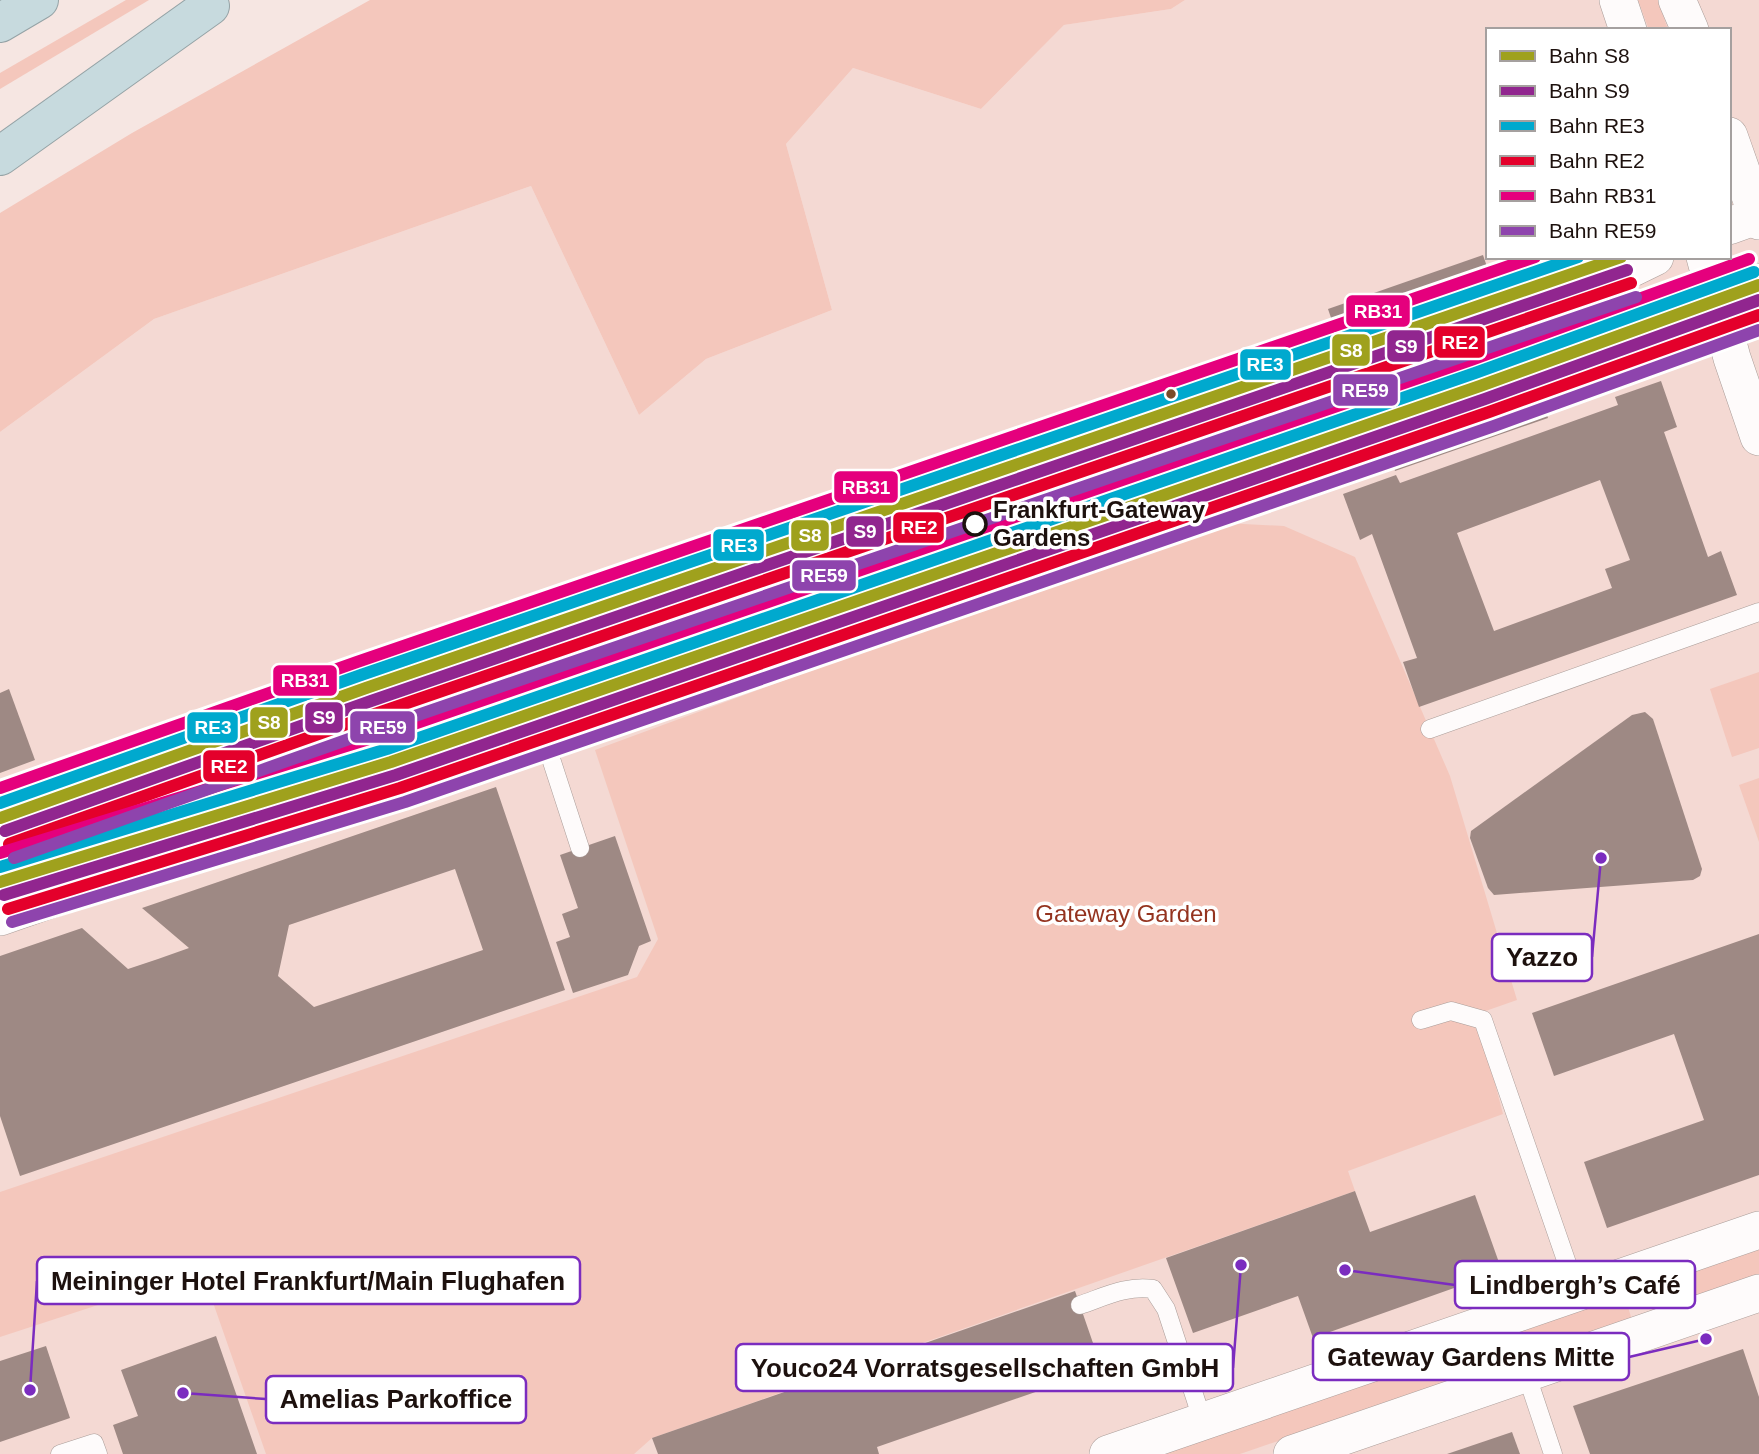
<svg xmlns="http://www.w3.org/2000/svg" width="1759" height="1454" font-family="Helvetica,sans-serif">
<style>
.built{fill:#f4d9d3;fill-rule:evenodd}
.green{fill:#f4c7bc}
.building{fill:#9e8984;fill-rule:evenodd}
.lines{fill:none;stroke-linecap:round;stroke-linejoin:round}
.lane-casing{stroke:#aa9d99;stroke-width:19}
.street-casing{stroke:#aa9d99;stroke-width:38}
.highway-casing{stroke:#95a3a6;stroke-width:40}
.lane{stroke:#fefbfb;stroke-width:18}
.street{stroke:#fefbfb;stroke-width:37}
.highway{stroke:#c7dade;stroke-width:38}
.rail-1-casing{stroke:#fff;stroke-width:18}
.rail-2-casing{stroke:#fff;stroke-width:18}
.rail-3-casing{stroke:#fff;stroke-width:18}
.rail-4-casing{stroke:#fff;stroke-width:18}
.rail-5-casing{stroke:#fff;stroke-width:18}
.rail-6-casing{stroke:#fff;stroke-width:18}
.rail-1{stroke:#9fa11d;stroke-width:12}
.rail-2{stroke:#91268f;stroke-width:12}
.rail-3{stroke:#00a9ce;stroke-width:12}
.rail-4{stroke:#e4002b;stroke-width:12}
.rail-5{stroke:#e5007d;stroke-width:12}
.rail-6{stroke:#8e44ad;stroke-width:12}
.bus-dot{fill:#7a4b2a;stroke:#fff;stroke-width:2.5}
.stop-dot{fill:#fff;stroke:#1d110e;stroke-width:3.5}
.labels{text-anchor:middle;stroke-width:7;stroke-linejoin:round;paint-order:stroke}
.stop-label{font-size:24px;font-weight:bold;fill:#1d110e;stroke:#fff;text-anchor:start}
.park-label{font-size:24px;fill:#94331f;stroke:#fff}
.leader{fill:none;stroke:#7b2cbf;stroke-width:2.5}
.callout-dot{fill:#7b2cbf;stroke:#fff;stroke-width:2.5}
.callout{fill:#fff;stroke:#7b2cbf;stroke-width:2.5}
.callout-label{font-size:26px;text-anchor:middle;font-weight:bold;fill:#1d110e}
.line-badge{stroke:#fff;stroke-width:2.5}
.badge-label{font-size:19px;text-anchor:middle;font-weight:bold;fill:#fff}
</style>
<rect width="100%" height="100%" fill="#f6e6e2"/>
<path class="built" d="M 1185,0 L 1759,0 L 1759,1454 L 0,1454 L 0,432 L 154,319 L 531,186 L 639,415 L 706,359 L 832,310 L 786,144 L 853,68 L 981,109 L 1064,25 L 1171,9 ZM 1488,30 L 1729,30 L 1729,257 L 1488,257 Z"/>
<g class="green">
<path d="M 126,0 L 149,0 L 0,89 L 0,73 Z"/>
<path d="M 370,0 L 1185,0 L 1171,9 L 1064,25 L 981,109 L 853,68 L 786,144 L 832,310 L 706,359 L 639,415 L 531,186 L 154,319 L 0,432 L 0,213 L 132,133 Z"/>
<path d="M 1638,0 L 1658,0 L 1668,30 L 1649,30 Z"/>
<path d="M 1225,523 L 1284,526 L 1355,557 L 1450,776 L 1517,1000 L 1477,1014 L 1503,1114 L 1348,1171 L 1355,1191 L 652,1438 L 634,1454 L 266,1454 L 202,1271 L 0,1337 L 0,1192 L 637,977 L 658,939 L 595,750 L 1035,588 Z"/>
<path d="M 653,619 L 668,660 L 510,714 L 496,673 Z"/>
<path d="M 1759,672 L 1759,748 L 1732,757 L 1710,689 Z"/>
<path d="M 1759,778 L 1759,842 L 1739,785 Z"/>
<path d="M 68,819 L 83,861 L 0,890 L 0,843 Z"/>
<path d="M 1759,1246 L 1759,1275 L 1652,1311 L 1643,1285 Z"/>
<path d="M 1623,1291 L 1632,1320 L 1240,1454 L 1150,1454 Z"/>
</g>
<g class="building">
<path d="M 1483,255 L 1500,305 L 1345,359 L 1328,309 Z"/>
<path d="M 1532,371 L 1548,418 L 1395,471 L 1379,424 Z"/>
<path d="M 1661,381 L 1677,427 L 1664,432 L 1708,557 L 1721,551 L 1737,595 L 1419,707 L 1403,662 L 1417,658 L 1372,534 L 1360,540 L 1343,494 L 1396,475 L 1400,483 L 1618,405 L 1615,397 ZM 1600,480 L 1630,560 L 1605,569 L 1612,588 L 1494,631 L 1457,533 Z"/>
<path d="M 1286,412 L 1290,424 L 1136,501 L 1122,455 Z"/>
<path d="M 1079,465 L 1095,514 L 853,597 L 836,547 Z"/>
<path d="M 810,555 L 827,606 L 671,660 L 653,610 Z"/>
<path d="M 458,679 L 475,728 L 284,798 L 267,747 Z"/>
<path d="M 9,689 L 35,760 L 0,773 L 0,693 Z"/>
<path d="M 1645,712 L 1653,719 L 1702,869 L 1700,876 L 1693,880 L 1494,895 L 1488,888 L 1470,838 L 1471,831 L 1632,715 Z"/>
<path d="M 496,787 L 565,990 L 20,1176 L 0,1116 L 0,956 L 82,928 L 128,969 L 158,959 L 189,948 L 142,908 ZM 455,869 L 483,950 L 314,1007 L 278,976 L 289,925 Z"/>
<path d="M 615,836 L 651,941 L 639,946 L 628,975 L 573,993 L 556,942 L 570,937 L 562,914 L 578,908 L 560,855 Z"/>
<path d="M 1759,934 L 1759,1175 L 1607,1228 L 1584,1162 L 1704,1120 L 1674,1034 L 1554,1076 L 1532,1013 Z"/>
<path d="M 1355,1191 L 1370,1232 L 1475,1195 L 1502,1271 L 1313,1338 L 1298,1296 L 1193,1333 L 1166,1258 Z"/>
<path d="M 1075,1291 L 1102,1369 L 877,1447 L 879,1454 L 658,1454 L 652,1438 Z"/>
<path d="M 216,1336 L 257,1454 L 123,1454 L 113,1425 L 138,1416 L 121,1370 Z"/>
<path d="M 46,1346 L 70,1418 L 0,1442 L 0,1361 Z"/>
<path d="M 1743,1349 L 1759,1397 L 1759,1454 L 1590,1454 L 1573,1406 Z"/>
<path d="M 1512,1432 L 1520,1454 L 1447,1454 Z"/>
</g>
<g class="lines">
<g class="lane-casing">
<g id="lane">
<path d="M 541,728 L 580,848"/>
<path d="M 1430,729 L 1759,612"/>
<path d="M 1421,1020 L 1451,1011 L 1483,1020 L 1577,1292"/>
<path d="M 1476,1280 L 1490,1322"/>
<path d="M 1080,1305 C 1104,1297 1127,1285 1153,1289 L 1166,1309 L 1203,1422"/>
<path d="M 1526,1373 L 1553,1454"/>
<path d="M 60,1454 L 94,1443 L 98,1454"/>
</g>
</g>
<g class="street-casing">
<g id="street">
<path d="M 1618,0 L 1628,30"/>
<path d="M 1677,0 L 1690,30"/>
<path d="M 1729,136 L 1759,221"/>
<path d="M 1729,226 L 1759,215"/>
<path d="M 1705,257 L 1732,358 L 1759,437"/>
<path d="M 1094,446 L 1119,521"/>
<path d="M 0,825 L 1094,446 L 1177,421 L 1316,391 L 1367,377 L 1516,325 L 1655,257"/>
<path d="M 0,917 L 541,728 L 1119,521 C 1197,491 1271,451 1349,419 C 1388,402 1429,389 1469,375 C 1508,362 1547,344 1587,343 L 1759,282"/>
<path d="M 1108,1454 L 1759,1230"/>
<path d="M 1292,1454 L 1759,1293"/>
</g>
</g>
<g class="highway-casing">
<g id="highway">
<path d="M 0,23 L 39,0"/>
<path d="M 0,156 L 210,6"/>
</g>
</g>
<use href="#lane" class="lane"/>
<use href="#street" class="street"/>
<use href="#highway" class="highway"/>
<g class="rail-1-casing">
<g id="rail-1">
<path d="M 0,818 L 366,688 L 1621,257"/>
<path d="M 0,882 L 391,762 L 1480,386 L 1759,285"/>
</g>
</g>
<g class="rail-2-casing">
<g id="rail-2">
<path d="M 5,831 L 371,701 L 1627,270"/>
<path d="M 4,895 L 396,775 L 1485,399 L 1759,300"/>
</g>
</g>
<g class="rail-3-casing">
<g id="rail-3">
<path d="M 0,803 L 361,675 L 1578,257"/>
<path d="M 0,867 L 387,749 L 1475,373 L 1754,272"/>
</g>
</g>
<g class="rail-4-casing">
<g id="rail-4">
<path d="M 9,844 L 375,714 L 1631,283"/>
<path d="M 8,909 L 400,788 L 1489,412 L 1759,315"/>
</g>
</g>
<g class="rail-5-casing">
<g id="rail-5">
<path d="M 0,788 L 357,662 L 1535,257"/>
<path d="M 0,853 L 382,735 L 1471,360 L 1749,259"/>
</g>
</g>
<g class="rail-6-casing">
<g id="rail-6">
<path d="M 14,858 L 380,728 L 1636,297"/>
<path d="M 12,922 L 405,802 L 1494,426 L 1759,330"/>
</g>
</g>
<use href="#rail-1" class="rail-1"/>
<use href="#rail-2" class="rail-2"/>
<use href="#rail-3" class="rail-3"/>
<use href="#rail-4" class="rail-4"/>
<use href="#rail-5" class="rail-5"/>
<use href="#rail-6" class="rail-6"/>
</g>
<circle class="bus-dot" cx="1171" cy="394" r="6"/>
<circle class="stop-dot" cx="975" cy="524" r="11"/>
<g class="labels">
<g class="stop-label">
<text x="993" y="518">Frankfurt-Gateway<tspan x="993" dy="28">Gardens</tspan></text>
</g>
<g class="park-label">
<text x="1126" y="922">Gateway Garden</text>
</g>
</g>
<path class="leader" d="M1601 858L1592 957M30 1390L37 1281M1345 1270L1455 1285M1706 1339L1629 1357M1241 1265L1233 1368M183 1393L266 1399"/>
<g class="callout-dot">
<circle cx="1601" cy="858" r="7"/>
<circle cx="30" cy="1390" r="7"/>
<circle cx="1345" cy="1270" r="7"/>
<circle cx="1706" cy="1339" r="7"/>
<circle cx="1241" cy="1265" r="7"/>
<circle cx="183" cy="1393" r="7"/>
</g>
<g class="callout">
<rect x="1492" y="934" width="100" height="47" rx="7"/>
<rect x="37" y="1257" width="543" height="47" rx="7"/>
<rect x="1455" y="1261" width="240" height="47" rx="7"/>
<rect x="1313" y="1333" width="316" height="47" rx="7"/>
<rect x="736" y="1344" width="497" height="47" rx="7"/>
<rect x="266" y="1376" width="260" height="47" rx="7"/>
</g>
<g class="callout-label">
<text x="1542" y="966">Yazzo</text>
<text x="308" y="1290">Meininger Hotel Frankfurt/Main Flughafen</text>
<text x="1575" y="1294">Lindbergh’s Café</text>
<text x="1471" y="1366">Gateway Gardens Mitte</text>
<text x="985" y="1377">Youco24 Vorratsgesellschaften GmbH</text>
<text x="396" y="1408">Amelias Parkoffice</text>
</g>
<g class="line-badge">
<rect x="1345" y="294" width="66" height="34" rx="7" fill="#e5007d"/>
<rect x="1433" y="325" width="53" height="34" rx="7" fill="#e4002b"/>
<rect x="1386" y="329" width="40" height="34" rx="7" fill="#91268f"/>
<rect x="1331" y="333" width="40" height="34" rx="7" fill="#9fa11d"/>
<rect x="1239" y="348" width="53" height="33" rx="7" fill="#00a9ce"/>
<rect x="1332" y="373" width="67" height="34" rx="7" fill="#8e44ad"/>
<rect x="833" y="470" width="66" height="34" rx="7" fill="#e5007d"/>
<rect x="892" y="511" width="53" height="33" rx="7" fill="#e4002b"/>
<rect x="845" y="515" width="40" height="33" rx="7" fill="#91268f"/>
<rect x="790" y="519" width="40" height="33" rx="7" fill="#9fa11d"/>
<rect x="712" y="528" width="53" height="34" rx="7" fill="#00a9ce"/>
<rect x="791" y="559" width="66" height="33" rx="7" fill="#8e44ad"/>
<rect x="272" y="664" width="66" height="33" rx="7" fill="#e5007d"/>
<rect x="304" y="701" width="40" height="33" rx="7" fill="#91268f"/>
<rect x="249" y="706" width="40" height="33" rx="7" fill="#9fa11d"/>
<rect x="349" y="710" width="67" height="34" rx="7" fill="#8e44ad"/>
<rect x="186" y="711" width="53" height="33" rx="7" fill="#00a9ce"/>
<rect x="202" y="749" width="54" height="34" rx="7" fill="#e4002b"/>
</g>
<g class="badge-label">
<text x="1378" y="318">RB31</text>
<text x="1460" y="349">RE2</text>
<text x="1406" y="353">S9</text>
<text x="1351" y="357">S8</text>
<text x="1265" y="371">RE3</text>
<text x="1365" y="397">RE59</text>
<text x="866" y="494">RB31</text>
<text x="919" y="534">RE2</text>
<text x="865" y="538">S9</text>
<text x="810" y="542">S8</text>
<text x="739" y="552">RE3</text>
<text x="824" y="582">RE59</text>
<text x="305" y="687">RB31</text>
<text x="324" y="724">S9</text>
<text x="269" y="729">S8</text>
<text x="383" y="734">RE59</text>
<text x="213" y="734">RE3</text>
<text x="229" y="773">RE2</text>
</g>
<rect x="1486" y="28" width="245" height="231" fill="#ffffff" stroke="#a5a09f" stroke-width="2"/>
<rect x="1500" y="51" width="35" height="10" fill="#9fa11d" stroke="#a5a09f" stroke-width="2"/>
<text x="1549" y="63" font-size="21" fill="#1d110e">Bahn S8</text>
<rect x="1500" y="86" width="35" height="10" fill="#91268f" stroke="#a5a09f" stroke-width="2"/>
<text x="1549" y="98" font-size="21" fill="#1d110e">Bahn S9</text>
<rect x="1500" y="121" width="35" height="10" fill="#00a9ce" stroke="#a5a09f" stroke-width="2"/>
<text x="1549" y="133" font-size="21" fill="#1d110e">Bahn RE3</text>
<rect x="1500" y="156" width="35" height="10" fill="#e4002b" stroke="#a5a09f" stroke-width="2"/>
<text x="1549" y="168" font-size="21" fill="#1d110e">Bahn RE2</text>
<rect x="1500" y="191" width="35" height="10" fill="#e5007d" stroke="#a5a09f" stroke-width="2"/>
<text x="1549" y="203" font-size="21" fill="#1d110e">Bahn RB31</text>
<rect x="1500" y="226" width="35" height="10" fill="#8e44ad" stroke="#a5a09f" stroke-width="2"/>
<text x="1549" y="238" font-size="21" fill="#1d110e">Bahn RE59</text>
</svg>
